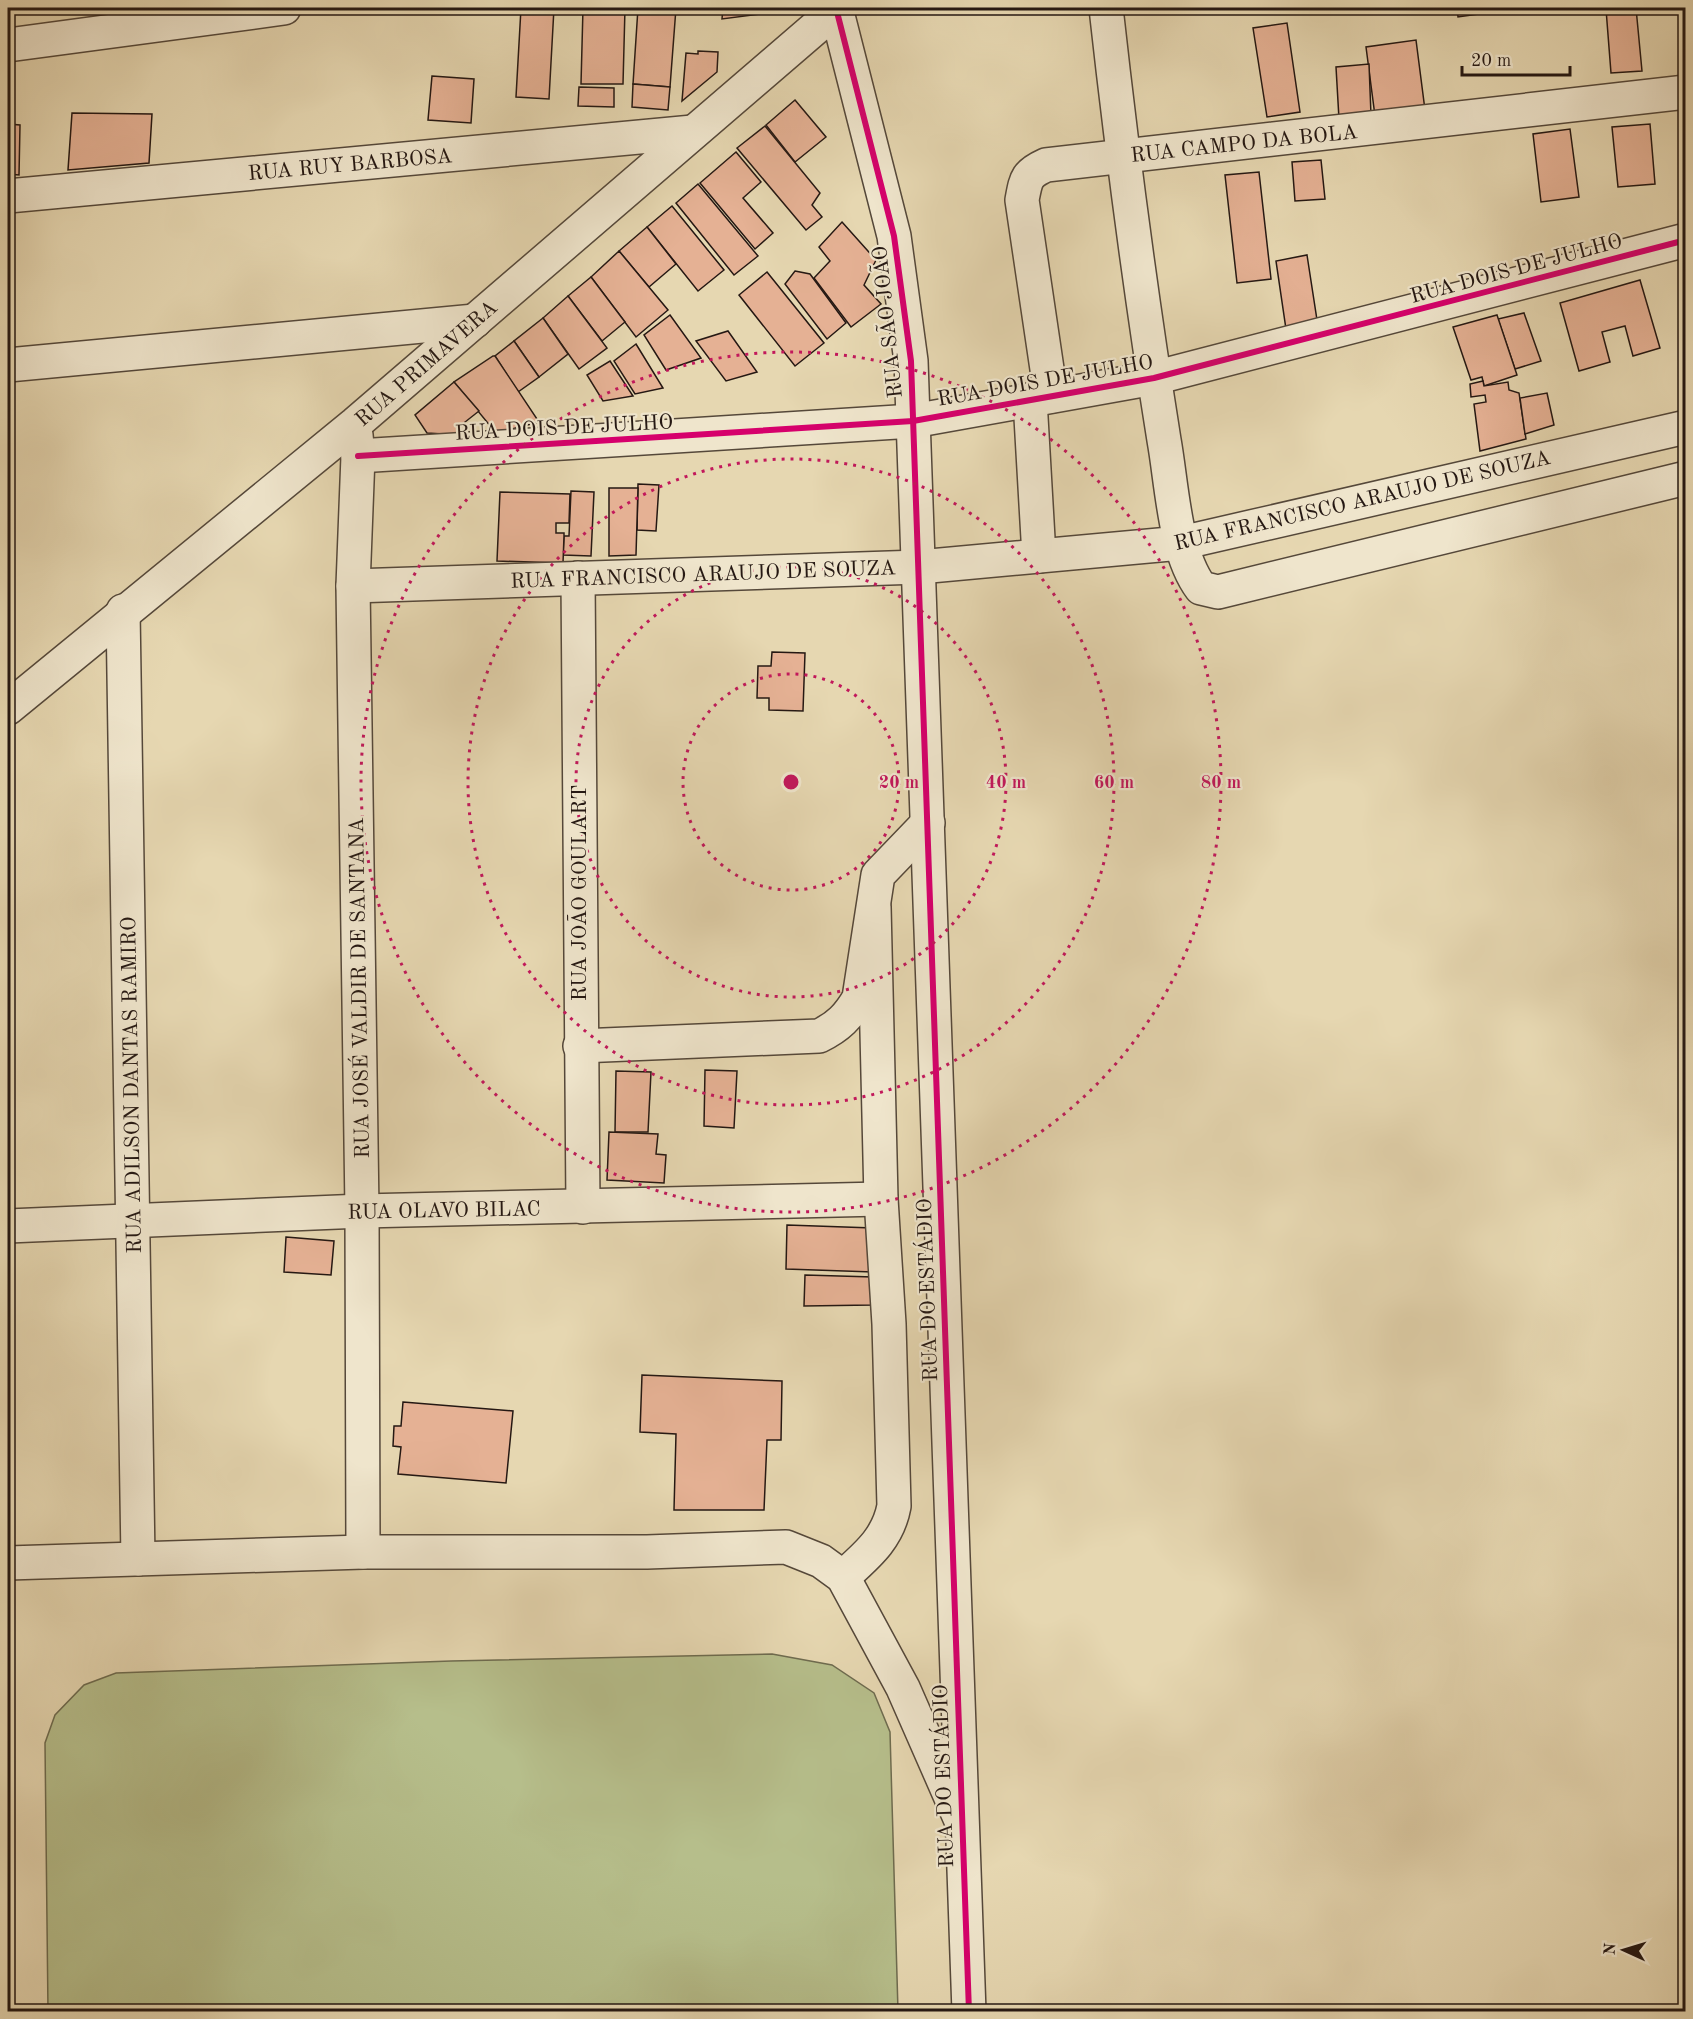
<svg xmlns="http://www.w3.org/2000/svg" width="1693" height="2019" font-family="'Old Standard TT',serif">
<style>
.green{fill:#b6be8b;stroke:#6e6b4f;stroke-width:1.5}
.building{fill:#e5b194;stroke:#251813;stroke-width:1.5}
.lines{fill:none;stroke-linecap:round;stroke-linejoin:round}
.minor-casing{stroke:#55483a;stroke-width:36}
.tertiary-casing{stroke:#55483a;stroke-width:36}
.minor{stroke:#efe5cc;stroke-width:33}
.tertiary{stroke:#efe5cc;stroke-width:33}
.cycleway-casing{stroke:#efe5cc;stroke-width:10}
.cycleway{stroke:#d6006c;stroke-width:6}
.ring{fill:none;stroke:#c2185b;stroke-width:3;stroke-dasharray:3 6}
.labels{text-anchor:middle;stroke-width:4.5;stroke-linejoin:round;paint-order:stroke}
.street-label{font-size:21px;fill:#251813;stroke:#efe5cc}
.centre{fill:#c2185b;stroke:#efe5cc;stroke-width:3}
.ring-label{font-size:18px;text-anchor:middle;font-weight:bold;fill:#c2185b;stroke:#efe5cc;stroke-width:4.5;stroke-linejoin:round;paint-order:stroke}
</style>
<rect width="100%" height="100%" fill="#e6d7b1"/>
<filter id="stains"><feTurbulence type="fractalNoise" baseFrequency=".00333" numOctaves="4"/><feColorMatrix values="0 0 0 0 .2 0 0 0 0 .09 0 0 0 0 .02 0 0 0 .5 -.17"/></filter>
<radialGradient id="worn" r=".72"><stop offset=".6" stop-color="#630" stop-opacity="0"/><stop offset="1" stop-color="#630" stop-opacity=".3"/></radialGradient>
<path class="green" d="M 772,1654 L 832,1665 L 874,1693 L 890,1732 L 898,2011 L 48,2011 L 45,1743 L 55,1715 L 84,1685 L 116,1673 L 451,1661 Z"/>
<g class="building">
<path d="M 8,8 L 33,8 L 33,11 L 8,14 Z"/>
<path d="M 521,8 L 554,8 L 549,99 L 516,97 Z"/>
<path d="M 583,8 L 625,8 L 623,84 L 581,84 Z"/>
<path d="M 638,8 L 676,8 L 670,87 L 633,84 Z"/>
<path d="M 723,8 L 775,8 L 775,12 L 722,19 Z"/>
<path d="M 1457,8 L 1500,8 L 1500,11 L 1458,17 Z"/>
<path d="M 1636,8 L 1642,71 L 1611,73 L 1606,9 Z"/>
<path d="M 1287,23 L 1300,112 L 1267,117 L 1253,28 Z"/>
<path d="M 1416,40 L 1425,110 L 1375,116 L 1366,47 Z"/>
<path d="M 698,51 L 718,52 L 717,72 L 682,101 L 686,53 L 698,54 Z"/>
<path d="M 1369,64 L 1371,115 L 1339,119 L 1336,67 Z"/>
<path d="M 432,76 L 474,79 L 471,123 L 428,120 Z"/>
<path d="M 633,84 L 670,87 L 668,110 L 632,107 Z"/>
<path d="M 579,87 L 614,88 L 614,107 L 578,106 Z"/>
<path d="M 795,100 L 826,137 L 795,162 L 766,125 Z"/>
<path d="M 72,113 L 152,114 L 149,163 L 68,170 Z"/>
<path d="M 8,124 L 20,125 L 19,175 L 8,174 Z"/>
<path d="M 1650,124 L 1655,184 L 1618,187 L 1612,127 Z"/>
<path d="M 765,126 L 820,193 L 812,205 L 822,217 L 806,230 L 737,148 Z"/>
<path d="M 1570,129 L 1579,197 L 1541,202 L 1533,134 Z"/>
<path d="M 736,152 L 761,182 L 743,198 L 773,233 L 755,249 L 700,183 Z"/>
<path d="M 1321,160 L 1325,199 L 1295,201 L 1292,162 Z"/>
<path d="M 1259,172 L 1271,279 L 1237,283 L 1225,175 Z"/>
<path d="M 698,184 L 758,256 L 734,275 L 676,203 Z"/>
<path d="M 672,206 L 724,270 L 698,291 L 647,227 Z"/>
<path d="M 842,222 L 876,260 L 864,285 L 881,304 L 851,327 L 814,278 L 830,261 L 819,247 Z"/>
<path d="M 647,227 L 676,264 L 649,287 L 619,251 Z"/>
<path d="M 619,251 L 668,310 L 636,337 L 591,277 Z"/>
<path d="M 1307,255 L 1317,320 L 1286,329 L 1276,261 Z"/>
<path d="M 795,271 L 810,274 L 846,323 L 827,339 L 785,284 Z"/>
<path d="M 767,272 L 824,343 L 795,366 L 739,295 Z"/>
<path d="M 591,277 L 625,322 L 602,341 L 568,296 Z"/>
<path d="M 1640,280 L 1660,348 L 1633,356 L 1625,326 L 1602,332 L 1610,362 L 1579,371 L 1560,303 Z"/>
<path d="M 568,296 L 607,348 L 579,369 L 543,318 Z"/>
<path d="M 1524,313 L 1541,361 L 1515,369 L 1498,319 Z"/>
<path d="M 670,315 L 701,358 L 666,370 L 644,335 Z"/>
<path d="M 1497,315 L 1517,375 L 1484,386 L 1482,377 L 1471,380 L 1453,327 Z"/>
<path d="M 543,318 L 568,354 L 539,377 L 514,341 Z"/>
<path d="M 728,331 L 757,372 L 726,381 L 696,341 Z"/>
<path d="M 514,341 L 539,377 L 518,392 L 495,356 Z"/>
<path d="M 636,344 L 663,388 L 635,394 L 614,361 Z"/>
<path d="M 493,356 L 495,356 L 539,422 L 496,433 L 454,382 Z"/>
<path d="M 610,361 L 633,396 L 603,401 L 587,375 Z"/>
<path d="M 1483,381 L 1484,386 L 1508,382 L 1509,390 L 1519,393 L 1526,439 L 1480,451 L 1474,404 L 1486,402 L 1485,395 L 1471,397 L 1470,384 Z"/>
<path d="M 454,382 L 479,411 L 460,426 L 460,435 L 427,433 L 415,415 Z"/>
<path d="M 1547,393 L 1554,425 L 1525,434 L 1520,398 Z"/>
<path d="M 638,484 L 659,485 L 656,531 L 637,530 Z"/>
<path d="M 609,488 L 638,488 L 636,555 L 609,556 Z"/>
<path d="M 571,491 L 594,492 L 591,556 L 563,555 L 564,536 L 569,536 Z"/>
<path d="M 500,492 L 570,494 L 569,523 L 556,523 L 556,533 L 564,533 L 564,536 L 563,563 L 497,561 Z"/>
<path d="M 772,652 L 805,653 L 803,711 L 769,710 L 769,698 L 757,698 L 758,666 L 771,666 Z"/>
<path d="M 705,1070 L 737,1071 L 734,1128 L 704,1126 Z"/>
<path d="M 616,1071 L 651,1072 L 648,1132 L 615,1132 Z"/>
<path d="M 609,1132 L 658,1134 L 656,1154 L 666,1155 L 664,1183 L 607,1180 Z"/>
<path d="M 787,1225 L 873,1228 L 873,1272 L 786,1269 Z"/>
<path d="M 286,1237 L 334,1241 L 331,1275 L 284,1272 Z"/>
<path d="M 805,1275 L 873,1277 L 872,1305 L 804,1306 Z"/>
<path d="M 642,1375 L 782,1381 L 781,1440 L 767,1440 L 764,1510 L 674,1510 L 676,1434 L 640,1432 Z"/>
<path d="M 403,1402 L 513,1411 L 506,1483 L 398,1474 L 401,1447 L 393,1446 L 394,1426 L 401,1426 Z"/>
</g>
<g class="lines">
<g class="minor-casing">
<g id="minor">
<path d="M 1106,8 C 1122,152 1141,296 1164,440 C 1172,484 1174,552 1201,588 L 1218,592 L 1686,478"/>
<path d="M 8,45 L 284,8"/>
<path d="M 8,196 L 693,132"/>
<path d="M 8,365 L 475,321"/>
<path d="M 1051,396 L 1022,200 C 1026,179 1026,174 1046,165 L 1686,92"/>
<path d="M 1030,400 L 1039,556"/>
<path d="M 356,435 L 358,456 L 353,586 L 362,1211 L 363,1552"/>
<path d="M 358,456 L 913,421 L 1154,378 L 1686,240"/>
<path d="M 578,578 L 583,1207"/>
<path d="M 353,586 L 919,567 L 1181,543 L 1686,427"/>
<path d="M 123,611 L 138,1559"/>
<path d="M 580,1046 L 819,1036 C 838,1027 849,1016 859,998 L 878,875 L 928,823"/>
<path d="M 8,1226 L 362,1211 L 881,1199"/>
<path d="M 8,1563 L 363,1552 L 647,1552 L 786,1547 L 821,1561 L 843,1577 L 903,1688 L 960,1818"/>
<path d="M 843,1577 C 866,1556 888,1539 894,1506 L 889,1324 L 881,1199 L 874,907"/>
</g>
</g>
<g class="tertiary-casing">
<g id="tertiary">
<path d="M 836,8 L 894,236 L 911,361 L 969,2012"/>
<path d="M 8,708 L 355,424 L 836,10"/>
</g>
</g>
<use href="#minor" class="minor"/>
<use href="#tertiary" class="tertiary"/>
<g class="cycleway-casing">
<g id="cycleway">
<path d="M 836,8 L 894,236 L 911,361 L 969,2012"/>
<path d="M 358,456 L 913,421 L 1154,378 L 1686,240"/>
</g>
</g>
<use href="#cycleway" class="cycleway"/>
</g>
<g class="ring">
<circle cx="791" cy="782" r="108"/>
<circle cx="791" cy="782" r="215"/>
<circle cx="791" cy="782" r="323"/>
<circle cx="791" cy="782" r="430"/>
</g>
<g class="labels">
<g class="street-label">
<text transform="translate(1244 143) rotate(-6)" y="7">RUA CAMPO DA BOLA</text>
<text transform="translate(350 164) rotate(-5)" y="7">RUA RUY BARBOSA</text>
<text transform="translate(1516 268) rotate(-15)" y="7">RUA DOIS DE JULHO</text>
<text transform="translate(887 322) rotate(-96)" y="7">RUA SÃO JOÃO</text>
<text transform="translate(426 363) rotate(-41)" y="7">RUA PRIMAVERA</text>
<text transform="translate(1045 380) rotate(-10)" y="7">RUA DOIS DE JULHO</text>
<text transform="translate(564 427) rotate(-3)" y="7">RUA DOIS DE JULHO</text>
<text transform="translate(1362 500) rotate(-13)" y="7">RUA FRANCISCO ARAUJO DE SOUZA</text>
<text transform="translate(703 574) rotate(-2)" y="7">RUA FRANCISCO ARAUJO DE SOUZA</text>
<text transform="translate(579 893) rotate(-90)" y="7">RUA JOÃO GOULART</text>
<text transform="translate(359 988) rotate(-91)" y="7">RUA JOSÉ VALDIR DE SANTANA</text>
<text transform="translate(131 1085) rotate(-91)" y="7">RUA ADILSON DANTAS RAMIRO</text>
<text transform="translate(444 1210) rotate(-1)" y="7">RUA OLAVO BILAC</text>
<text transform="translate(927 1290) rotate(-92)" y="7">RUA DO ESTÁDIO</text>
<text transform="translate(943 1776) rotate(-92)" y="7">RUA DO ESTÁDIO</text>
</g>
</g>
<circle cx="791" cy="782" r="9" class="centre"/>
<g class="ring-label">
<text x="899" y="788">20 m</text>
<text x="1006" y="788">40 m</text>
<text x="1114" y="788">60 m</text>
<text x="1221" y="788">80 m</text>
</g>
<rect width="1693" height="2019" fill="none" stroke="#e6d7b1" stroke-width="30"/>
<rect x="9" y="9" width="1675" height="2001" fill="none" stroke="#251813" stroke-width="3"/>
<rect x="15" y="15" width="1663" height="1989" fill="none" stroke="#251813" stroke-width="1.5"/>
<g transform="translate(1624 1950) rotate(274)" stroke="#efe5cc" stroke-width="4.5" paint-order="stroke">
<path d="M0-4.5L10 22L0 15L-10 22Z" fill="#251813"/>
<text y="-9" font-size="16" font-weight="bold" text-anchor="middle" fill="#251813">N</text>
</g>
<path d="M1462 66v9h108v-9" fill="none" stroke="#251813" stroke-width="3"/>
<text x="1471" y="66" font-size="18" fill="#251813" stroke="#efe5cc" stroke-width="4.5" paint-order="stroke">20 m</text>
<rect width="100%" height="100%" filter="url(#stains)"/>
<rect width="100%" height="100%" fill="url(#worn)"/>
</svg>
